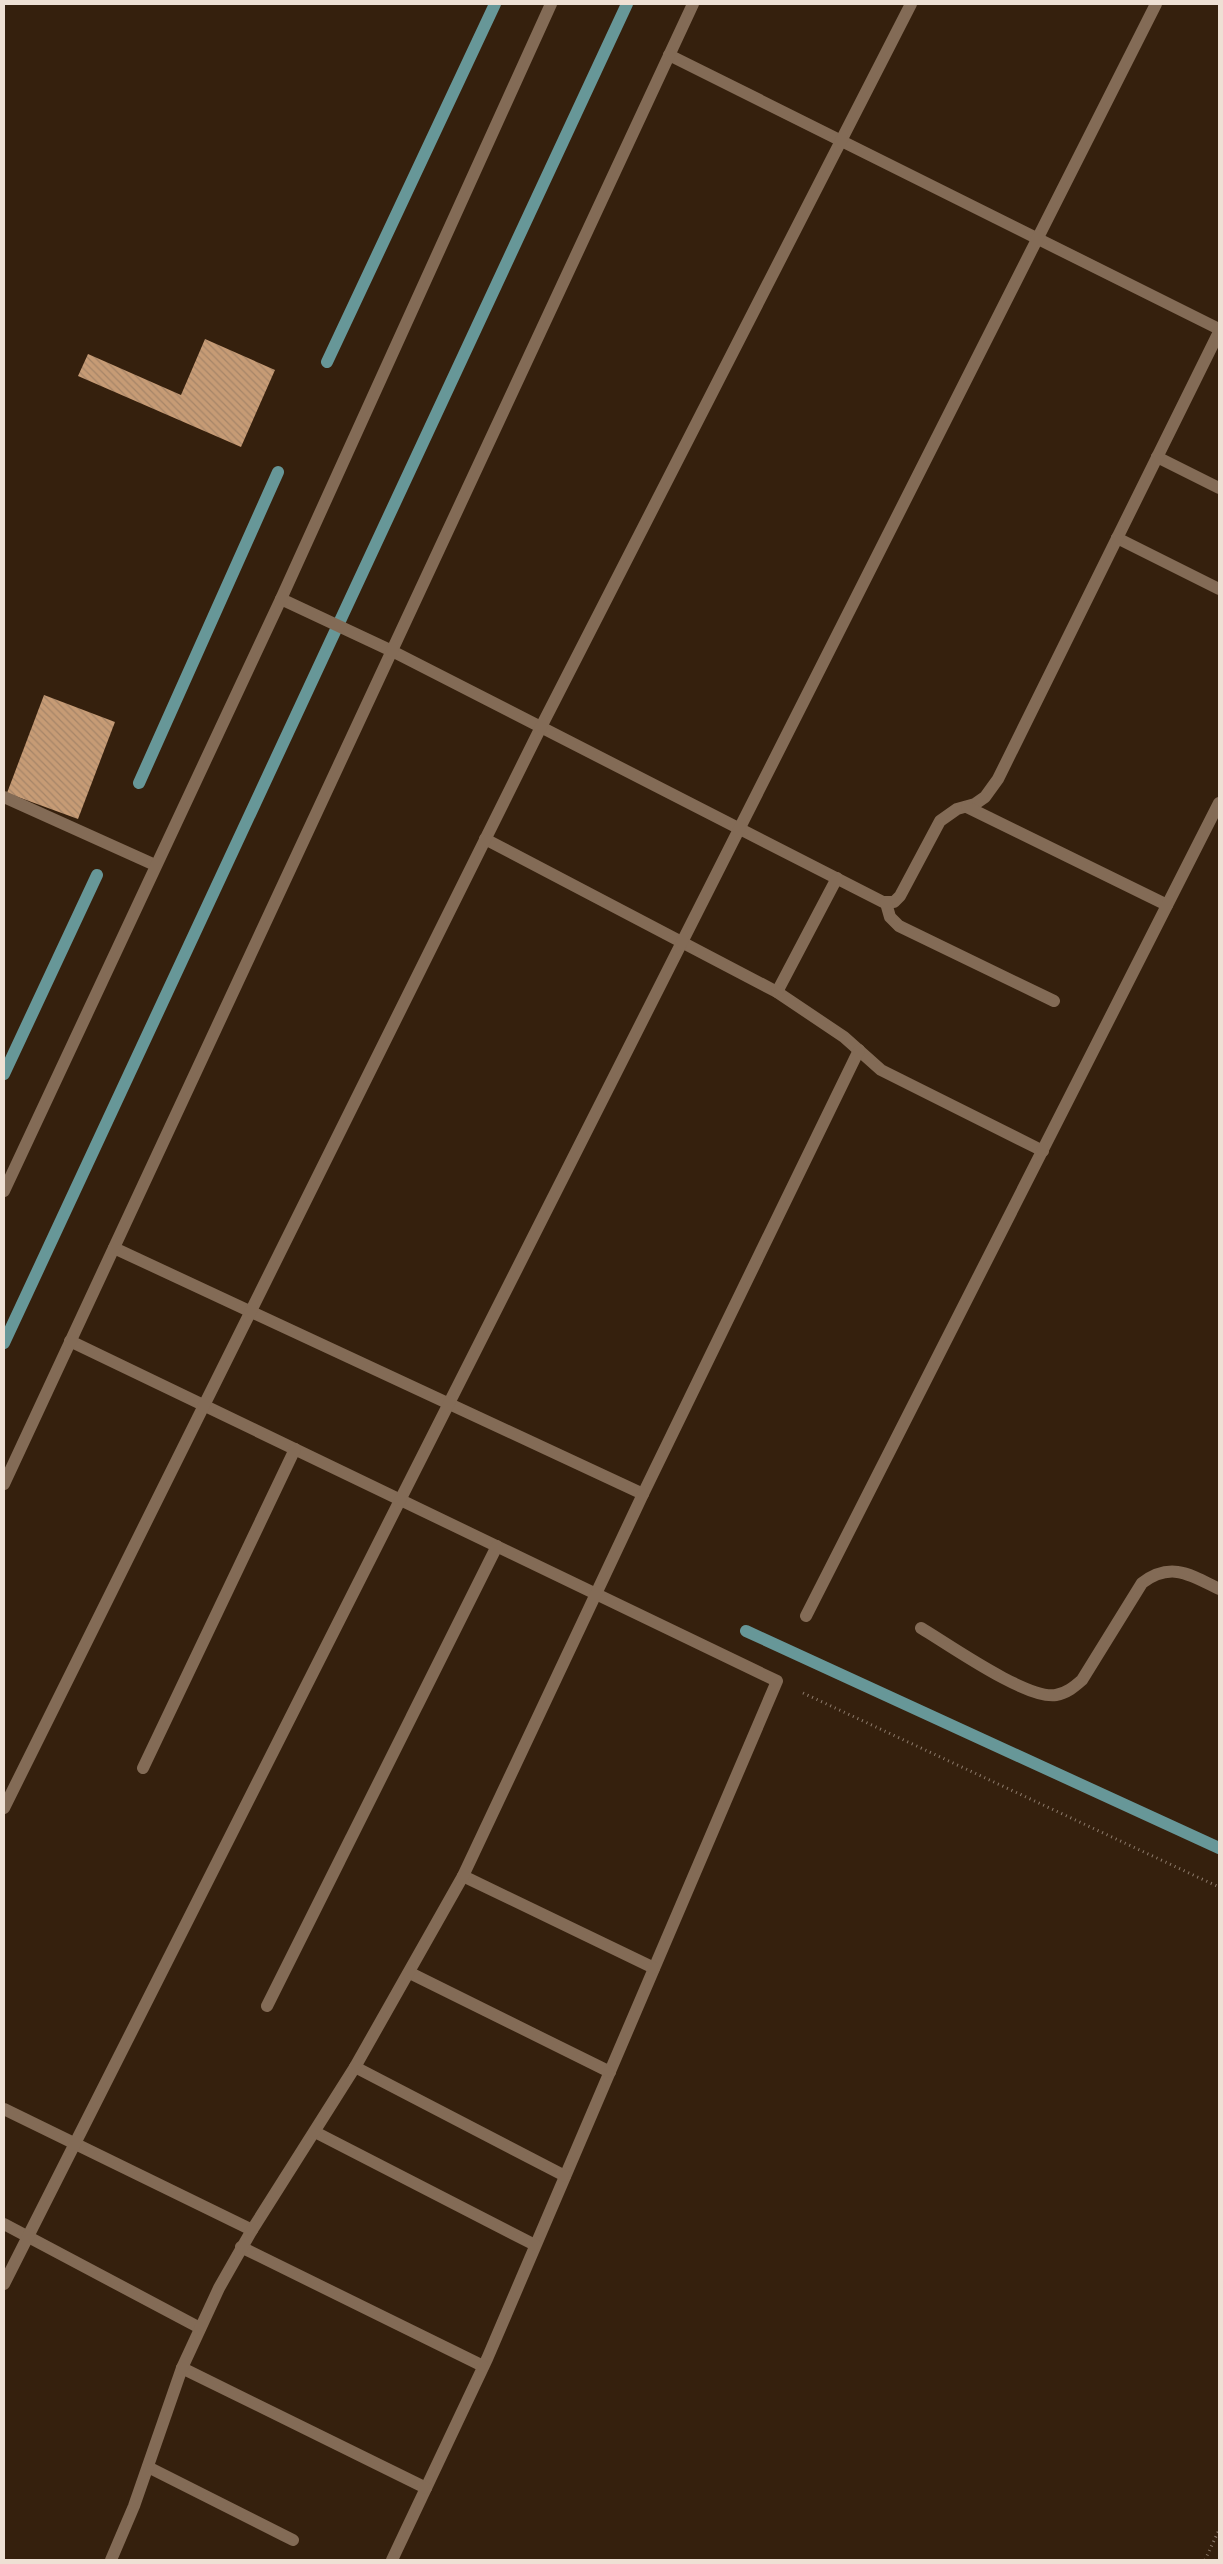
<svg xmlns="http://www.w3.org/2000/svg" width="1223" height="2564" font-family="'PT Serif',serif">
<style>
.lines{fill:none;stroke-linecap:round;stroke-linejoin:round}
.stream{stroke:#679798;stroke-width:12}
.building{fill:url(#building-back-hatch)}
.path{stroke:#8e7c6d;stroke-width:3;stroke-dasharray:1 4;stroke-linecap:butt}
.lane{stroke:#836b56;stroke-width:12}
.street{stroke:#836b56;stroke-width:12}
</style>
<defs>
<pattern id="building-back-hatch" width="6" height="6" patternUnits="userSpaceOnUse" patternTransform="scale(1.25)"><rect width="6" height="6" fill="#c69b75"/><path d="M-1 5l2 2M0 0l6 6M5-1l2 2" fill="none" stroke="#a68568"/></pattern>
</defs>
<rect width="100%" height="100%" fill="#35200d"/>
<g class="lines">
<g class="stream">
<path d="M 327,362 L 495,4"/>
<path d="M 139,783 L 278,472"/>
<path d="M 4,1074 L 97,875"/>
<path d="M 4,1343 L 627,4"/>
<path d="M 746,1631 L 1219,1848"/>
</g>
</g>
<g class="building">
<path d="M 205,339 L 275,370 L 241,447 L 78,376 L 88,354 L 181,395 Z"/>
<path d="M 44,695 L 115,722 L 78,819 L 7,793 Z"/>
</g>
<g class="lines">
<g class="path">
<path d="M 803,1693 L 1219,1887"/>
<path d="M 1205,2560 L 1219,2530"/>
</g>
<path class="lane" d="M 921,1628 C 948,1644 1027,1700 1056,1695 C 1067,1693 1074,1687 1082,1680 L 1142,1583 C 1171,1561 1191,1575 1219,1589"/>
<g class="street">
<path d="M 669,55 L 1219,329"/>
<path d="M 1157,457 L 1219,488"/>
<path d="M 1117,538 L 1219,589"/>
<path d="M 281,599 L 392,651 L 883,902 L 894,902 L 900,896 L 940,821 L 957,809 L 975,804 L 985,797 L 998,779 L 1219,332"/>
<path d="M 4,797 L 155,865"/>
<path d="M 967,807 L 1167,905"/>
<path d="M 485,839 L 777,992 L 844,1037 L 881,1070 L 1043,1151"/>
<path d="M 886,903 L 890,917 L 899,926 L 1054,1001"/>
<path d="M 777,992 L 837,878"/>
<path d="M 4,1191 L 281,599 L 551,4"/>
<path d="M 114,1248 L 643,1494"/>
<path d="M 70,1341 L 777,1681 L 487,2359 L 392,2560"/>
<path d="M 4,1484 L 693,4"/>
<path d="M 806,1616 L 1219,803"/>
<path d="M 143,1768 L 295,1449"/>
<path d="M 4,1808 L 541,727 L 911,4"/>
<path d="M 463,1876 L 654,1968"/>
<path d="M 410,1973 L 610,2072"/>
<path d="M 267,2006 L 497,1546"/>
<path d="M 355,2067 L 565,2176"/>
<path d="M 4,2109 L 252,2230"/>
<path d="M 315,2132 L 535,2245"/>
<path d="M 4,2224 L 200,2328"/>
<path d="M 241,2247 L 483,2366"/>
<path d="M 4,2284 L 1156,4"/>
<path d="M 182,2368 L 426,2488"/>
<path d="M 148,2467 L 293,2540"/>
<path d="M 111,2560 L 134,2506 L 182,2368 L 219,2288 L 252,2230 L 355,2067 L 463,1876 L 643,1494 L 859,1050"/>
</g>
</g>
<rect width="1223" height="2564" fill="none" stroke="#eee0d4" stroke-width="10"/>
</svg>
